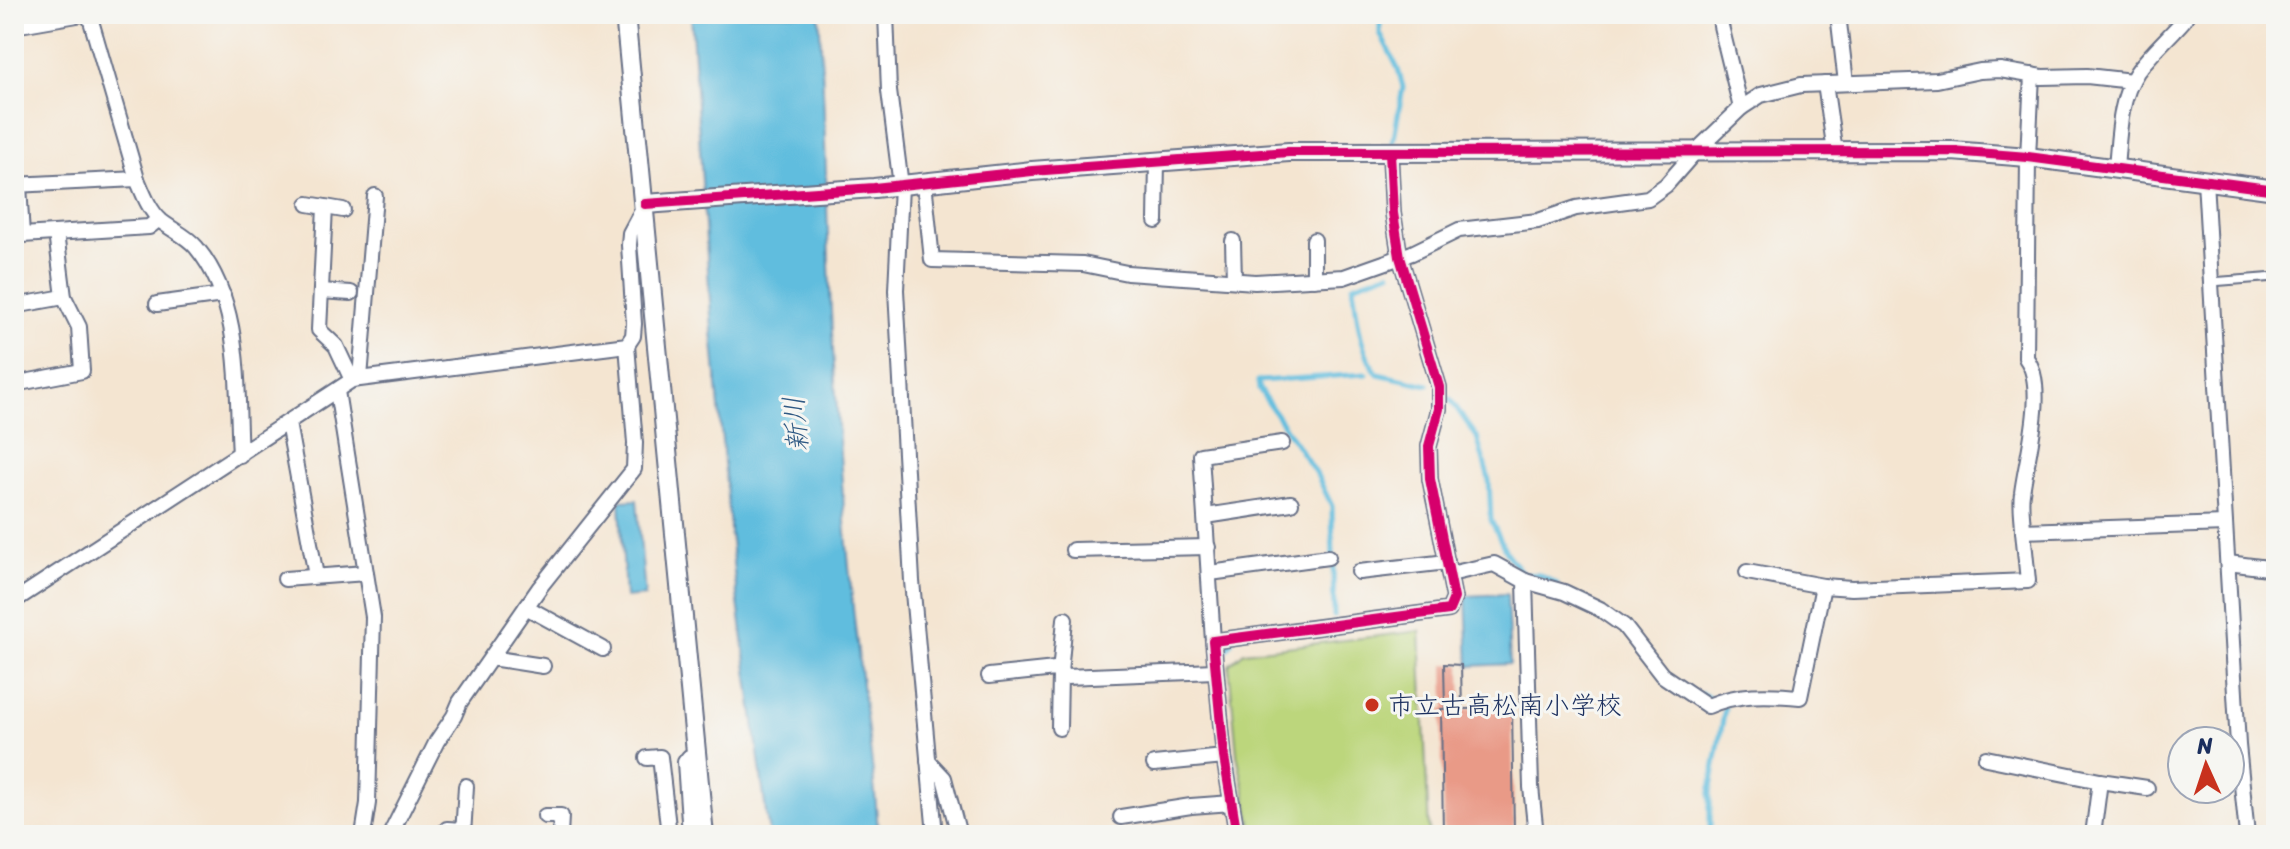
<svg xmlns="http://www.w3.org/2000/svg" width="2290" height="849" font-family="Sriracha,'Klee One',sans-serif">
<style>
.green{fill:#bcd67b;stroke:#6c826c;stroke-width:2}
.water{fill:#60bdde;stroke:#3e769e;stroke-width:2}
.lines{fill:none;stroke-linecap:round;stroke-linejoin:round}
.stream{stroke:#60bdde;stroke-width:5}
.building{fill:#e99a87}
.service-casing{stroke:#676f86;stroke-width:11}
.minor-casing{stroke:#676f86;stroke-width:18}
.tertiary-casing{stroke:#676f86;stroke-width:22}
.service{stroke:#fff;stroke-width:7}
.minor{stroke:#fff;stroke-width:14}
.tertiary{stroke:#fff;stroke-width:18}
.cycleway-casing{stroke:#f6f6f2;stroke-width:15}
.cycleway{stroke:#d6006c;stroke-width:10}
.poi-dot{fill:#c8321e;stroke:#f6f6f2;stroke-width:3}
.labels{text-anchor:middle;stroke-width:6;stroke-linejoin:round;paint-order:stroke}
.poi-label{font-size:26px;fill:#1b2f5e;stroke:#f6f6f2;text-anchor:start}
.water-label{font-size:28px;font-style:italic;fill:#305a84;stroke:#f6f6f2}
</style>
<rect width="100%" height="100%" fill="#f6f6f2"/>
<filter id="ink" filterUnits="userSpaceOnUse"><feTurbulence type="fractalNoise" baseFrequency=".0125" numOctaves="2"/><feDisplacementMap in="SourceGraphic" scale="16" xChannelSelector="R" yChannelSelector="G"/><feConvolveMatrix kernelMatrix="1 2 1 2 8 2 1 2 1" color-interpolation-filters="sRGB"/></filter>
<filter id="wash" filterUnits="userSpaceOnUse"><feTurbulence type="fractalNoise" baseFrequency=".006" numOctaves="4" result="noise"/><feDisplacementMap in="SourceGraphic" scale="32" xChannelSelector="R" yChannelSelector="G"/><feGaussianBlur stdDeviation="1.8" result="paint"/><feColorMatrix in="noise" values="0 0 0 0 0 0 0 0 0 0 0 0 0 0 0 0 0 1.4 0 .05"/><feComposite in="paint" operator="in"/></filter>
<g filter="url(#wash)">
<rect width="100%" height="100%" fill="#f4e5d1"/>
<path class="green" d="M 1420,631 L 1429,835 L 1254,835 L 1237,754 L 1229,665 L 1244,652 Z"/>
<g class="water">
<path d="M 691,14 L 819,14 C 827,131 826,248 834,365 C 840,457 846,551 857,643 C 864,707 875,770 878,835 L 769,835 L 734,572 L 712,331 Z"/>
<path d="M 637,500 L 645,596 L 625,598 L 620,501 Z"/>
<path d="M 1507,594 L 1510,664 L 1469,666 L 1466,596 Z"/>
</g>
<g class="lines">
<g class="stream">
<path d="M 1380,14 L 1380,33 L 1398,69 L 1403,87 L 1393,143"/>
<path d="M 1390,272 L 1353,285 C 1357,315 1359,350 1378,374 L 1428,385"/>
<path d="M 1450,399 L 1477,437 L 1489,480 L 1491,520 L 1507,554 L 1523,574 L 1539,575 L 1557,584"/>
<path d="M 1334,616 L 1332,506 L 1317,475 L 1259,389 L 1258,381 L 1366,374"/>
<path d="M 1314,635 L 1335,633"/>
<path d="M 1220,660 L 1220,657 L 1232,642"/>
<path d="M 1703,694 L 1725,708 L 1710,793 L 1710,835"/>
<path d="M 1230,753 L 1245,835"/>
</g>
</g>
<g id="blocks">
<path class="building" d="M 1444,664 L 1461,665 L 1462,709 L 1512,708 L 1514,832 L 1443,833 L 1441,709 L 1445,709 Z"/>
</g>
</g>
<g filter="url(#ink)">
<use href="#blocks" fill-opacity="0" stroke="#676f86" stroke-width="2"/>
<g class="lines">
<g class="service-casing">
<path id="service" d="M 2211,282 L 2276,277"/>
</g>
<g class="minor-casing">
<g id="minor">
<path d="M 89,14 L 137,179 C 143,193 149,210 161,221 C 172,230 187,236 196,247 C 243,303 236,386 240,455"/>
<path d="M 886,14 L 889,91 L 901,186 L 896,290 L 912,581 L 935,835"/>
<path d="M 1838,14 L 1846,83"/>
<path d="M 14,26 L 83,14"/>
<path d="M 1825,84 L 1835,152"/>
<path d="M 1741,108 L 1761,95 L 1801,85 L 1937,80 L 1980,71 L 2000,70 L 2042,77 L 2087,76 L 2132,81"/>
<path d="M 2116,168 C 2119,137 2119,99 2137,72 C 2150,54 2168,38 2183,21 L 2187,14"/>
<path d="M 2205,180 L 2238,745 L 2247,835"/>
<path d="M 924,182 L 932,260 L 1083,264 L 1127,273 L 1255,282 L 1344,277 L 1412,253 L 1459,230 L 1538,221 L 1576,208 L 1648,198 L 1666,185 L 1694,153 L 1741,108 L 1721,26 L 1720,14"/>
<path d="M 14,185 L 137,179"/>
<path d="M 19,185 L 22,235 L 149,227 L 159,219"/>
<path d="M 308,204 L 343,210"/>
<path d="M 325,207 L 319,330 L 336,346 L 352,380"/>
<path d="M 1156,221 L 1157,161"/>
<path d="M 1314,240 L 1314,279"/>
<path d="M 1233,241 L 1234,280"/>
<path d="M 321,291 L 351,293"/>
<path d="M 157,304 L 223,295"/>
<path d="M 14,306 L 64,297"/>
<path d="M 360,378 L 375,196"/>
<path d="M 14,384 L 82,371 L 79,327 L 64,297 L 56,233"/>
<path d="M 337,391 L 373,617 L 368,803 L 363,835"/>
<path d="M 288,423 L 316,576"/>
<path d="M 1206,516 L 1291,503"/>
<path d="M 2023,531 C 2023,519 2020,506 2022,493 C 2026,459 2048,387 2026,358 L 2028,157 L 2032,75"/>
<path d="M 1073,550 L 1208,547"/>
<path d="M 2228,563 L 2276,569"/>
<path d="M 1359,572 L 1447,562"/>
<path d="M 1210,573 L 1328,557"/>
<path d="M 1450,574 L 1494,564 L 1525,581 L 1531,787 L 1536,835"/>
<path d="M 285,579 L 366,573"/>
<path d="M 1525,581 L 1564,592 L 1600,609 L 1624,626 L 1662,675 L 1708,706 C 1738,693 1767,694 1800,697 L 1823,586 L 1747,572"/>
<path d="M 1823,586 L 1852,588 L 2028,581 L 2023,531 L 2225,524"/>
<path d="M 14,601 L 352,380 L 627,345 L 633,336 L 634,324 L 629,245 L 630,233 L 645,205"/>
<path d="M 526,607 L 603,649"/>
<path d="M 1213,641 L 1201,455 L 1282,443"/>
<path d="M 491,658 L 543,666"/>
<path d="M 989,676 L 1055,669 L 1066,677 L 1215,671"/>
<path d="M 1059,728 L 1060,673 L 1065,619"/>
<path d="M 647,758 L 660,757 L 669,835"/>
<path d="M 1986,758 L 2100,781 L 2093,835"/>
<path d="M 928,761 L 944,778 L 959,835"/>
<path d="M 1154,764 L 1224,757"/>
<path d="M 2100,781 L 2147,788"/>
<path d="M 545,816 L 561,816 L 560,835"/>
<path d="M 1121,817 L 1191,806 L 1232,803"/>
<path d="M 447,829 L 464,830"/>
<path d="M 390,835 L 437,741 L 454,716 L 460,702 L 540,587 L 634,469 L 635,443 L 627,345"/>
<path d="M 463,835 L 466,786"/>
<path d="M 690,835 L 685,762 L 689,757 L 696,755"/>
<path d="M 1237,835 L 1224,757 L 1213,641 L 1449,610 L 1454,598 L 1430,479 L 1429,446 L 1439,409 L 1439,387 L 1400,257 L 1393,213 L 1390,152"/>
</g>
</g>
<g class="tertiary-casing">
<g id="tertiary">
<path d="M 625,14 L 704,835"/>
<path d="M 645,204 L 874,188 L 1032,171 L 1289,152 L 1952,151 L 2028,157 L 2276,190"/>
</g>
</g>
<use href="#service" class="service"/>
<use href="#minor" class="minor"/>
<use href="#tertiary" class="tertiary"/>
<g class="cycleway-casing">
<g id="cycleway">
<path d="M 645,204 L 874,188 L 1032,171 L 1289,152 L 1952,151 L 2028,157 L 2276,190"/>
<path d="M 1237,835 L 1224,757 L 1213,641 L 1449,610 L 1454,598 L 1430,479 L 1429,446 L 1439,409 L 1439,387 L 1400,257 L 1393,213 L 1390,152"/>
</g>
</g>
<use href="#cycleway" class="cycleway"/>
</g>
</g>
<circle class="poi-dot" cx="1372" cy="705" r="8"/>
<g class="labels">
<g class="poi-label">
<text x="1388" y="714">市立古高松南小学校</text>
</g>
<g class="water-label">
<text transform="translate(795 424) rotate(-95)" y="10">新川</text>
</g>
</g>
<rect width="2290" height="849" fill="none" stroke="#f6f6f2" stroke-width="48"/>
<g transform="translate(2206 765) rotate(357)"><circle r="38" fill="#f6f6f2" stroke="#9ea6b7" stroke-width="2"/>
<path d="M0-6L14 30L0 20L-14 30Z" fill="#c8321e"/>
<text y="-12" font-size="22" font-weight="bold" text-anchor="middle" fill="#1b2f5e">N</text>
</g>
</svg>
